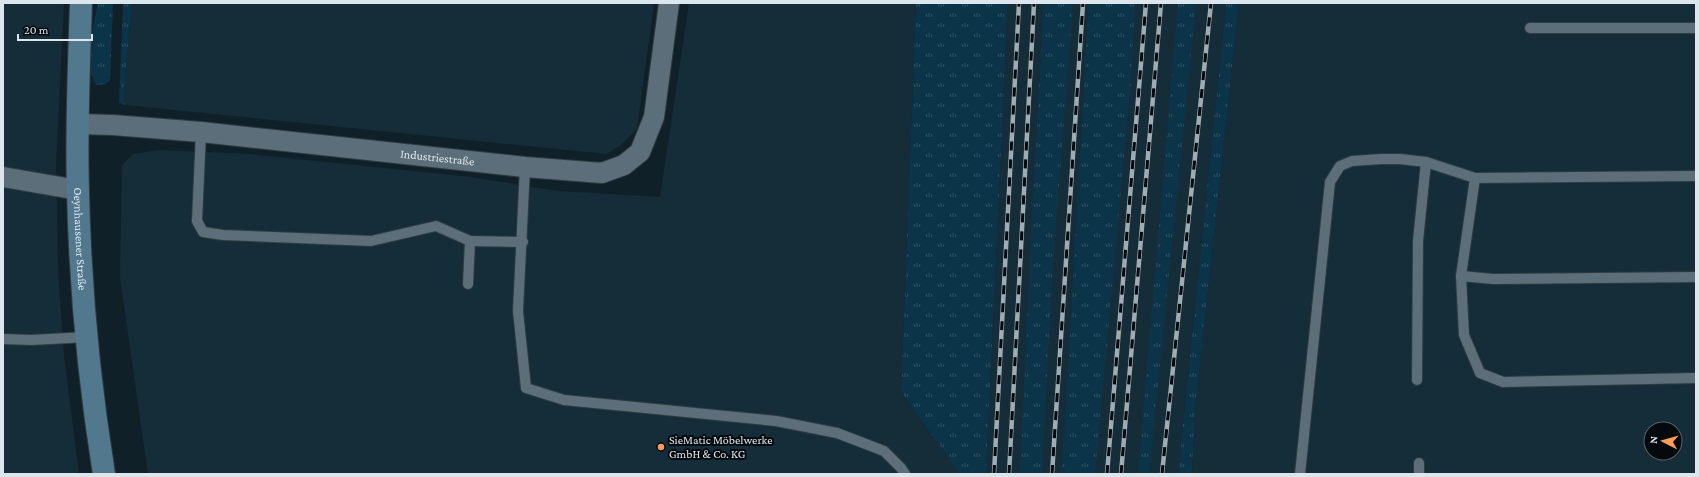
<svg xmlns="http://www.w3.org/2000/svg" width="1699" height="477" font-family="'Crimson Pro',serif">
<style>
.built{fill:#152d39;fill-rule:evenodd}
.grass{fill:url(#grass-tufts)}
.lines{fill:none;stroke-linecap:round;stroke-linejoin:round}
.lane-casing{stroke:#303b42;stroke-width:12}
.street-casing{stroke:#303b42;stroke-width:22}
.secondary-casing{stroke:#303b42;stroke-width:24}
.lane{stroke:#5c6e79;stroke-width:10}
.street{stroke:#5c6e79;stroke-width:20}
.secondary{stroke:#51788d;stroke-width:22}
.rail-casing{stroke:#a0acb3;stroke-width:4.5}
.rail{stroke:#04090d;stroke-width:3;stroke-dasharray:9;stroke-linecap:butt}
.poi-dot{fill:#fe9c58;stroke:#04090d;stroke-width:1.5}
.labels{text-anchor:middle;stroke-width:4;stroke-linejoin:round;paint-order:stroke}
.street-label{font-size:12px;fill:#dce7ed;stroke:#04090d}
.poi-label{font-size:12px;fill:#dce7ed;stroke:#04090d;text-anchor:start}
</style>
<defs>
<pattern id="grass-tufts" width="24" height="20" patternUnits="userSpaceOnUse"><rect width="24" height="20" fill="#0b3448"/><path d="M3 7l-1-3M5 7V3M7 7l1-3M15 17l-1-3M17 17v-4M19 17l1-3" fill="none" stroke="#2e5163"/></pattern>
</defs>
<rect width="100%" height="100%" fill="#102029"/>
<g class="built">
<path d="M 3,3 L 64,3 L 56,165 L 58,272 L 64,356 L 79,474 L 3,474 Z"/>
<path d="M 132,3 L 654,3 L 637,129 L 622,144 L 607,154 L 125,105 L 124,89 Z"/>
<path d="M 689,3 L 916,3 L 901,392 L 960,474 L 148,474 L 120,277 L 122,165 L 133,154 L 159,150 L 249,154 L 471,177 L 558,191 L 660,197 Z"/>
<path d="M 1008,3 L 1226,3 L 1178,474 L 986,474 Z"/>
<path d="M 1239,3 L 1696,3 L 1696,474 L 1192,474 L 1195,411 ZM 1651,429 L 1675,429 L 1675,453 L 1651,453 Z"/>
</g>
<g class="grass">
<path d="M 98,3 L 113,3 L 110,80 L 106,84 L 96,85 L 91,73 L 92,32 Z"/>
<path d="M 123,3 L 132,3 L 124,89 L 125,105 L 119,103 Z"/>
<path d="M 916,3 L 1008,3 L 986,474 L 960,474 L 901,392 Z"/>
<path d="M 1044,3 L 1073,3 L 1052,278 L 1042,474 L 1020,474 L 1034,177 Z"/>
<path d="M 1089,3 L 1135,3 L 1131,81 L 1095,474 L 1062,474 Z"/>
<path d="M 1178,3 L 1196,3 L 1149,474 L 1138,474 Z"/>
<path d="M 1226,3 L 1239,3 L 1195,411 L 1192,474 L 1178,474 Z"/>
</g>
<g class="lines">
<g class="lane-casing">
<g id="lane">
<path d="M 1530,28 L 1696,28"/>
<path d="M 201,132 L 197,221 L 203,232 L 223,235 L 371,241 L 436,226 L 470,241 L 468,284"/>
<path d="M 525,167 L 518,311 L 526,388 L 564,400 L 776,421 L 837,433 L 884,451 L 901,468 L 905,474"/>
<path d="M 1475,178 L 1461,276 L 1493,279 L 1696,277"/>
<path d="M 470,241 L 523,242"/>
<path d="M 1461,276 L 1464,335 L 1480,373 L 1503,382 L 1696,378"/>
<path d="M 3,339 L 31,340 L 87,337"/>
<path d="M 1417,380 L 1418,241 L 1426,162"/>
<path d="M 1419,463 L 1419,474"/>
<path d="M 1300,474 L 1330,182 L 1340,166 L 1352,161 L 1381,159 L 1400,159 L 1426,162 L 1475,178 L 1696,176"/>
</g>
</g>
<g class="street-casing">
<g id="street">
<path id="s1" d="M 78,124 L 113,125 L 201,132 L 525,167 L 602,173 L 624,165 L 640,152 L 654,117 L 669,3"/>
<path d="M 3,177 L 78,190"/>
</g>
</g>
<g class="secondary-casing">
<g id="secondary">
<path id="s2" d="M 81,3 C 79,65 76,128 78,191 C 80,285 89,381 104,474"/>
</g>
</g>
<use href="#lane" class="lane"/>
<use href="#street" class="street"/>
<use href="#secondary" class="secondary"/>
<g class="rail-casing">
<g id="rail">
<path d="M 994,474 L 1019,3"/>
<path d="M 1009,474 L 1034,3"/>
<path d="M 1052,474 L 1083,3"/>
<path d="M 1107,474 L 1146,3"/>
<path d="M 1121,474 L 1161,3"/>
<path d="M 1162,474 L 1211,3"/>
</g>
</g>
<use href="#rail" class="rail"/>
</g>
<circle class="poi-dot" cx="661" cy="447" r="4"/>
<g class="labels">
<g class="street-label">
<text dy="4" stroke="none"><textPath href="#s1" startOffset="361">Industriestraße</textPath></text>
<text dy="4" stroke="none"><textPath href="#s2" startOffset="236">Oeynhausener Straße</textPath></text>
</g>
<g class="poi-label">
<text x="669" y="444">SieMatic Möbelwerke<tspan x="669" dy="14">GmbH &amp; Co. KG</tspan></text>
</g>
</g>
<rect width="1699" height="477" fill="none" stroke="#dce7ed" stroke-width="8"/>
<g transform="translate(1663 441) rotate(276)"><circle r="19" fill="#04090d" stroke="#5a6267"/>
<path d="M0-3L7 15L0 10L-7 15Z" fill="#fe9c58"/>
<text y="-6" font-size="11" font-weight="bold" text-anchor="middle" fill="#dce7ed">N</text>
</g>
<path d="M18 34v6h74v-6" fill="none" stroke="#dce7ed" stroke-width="2"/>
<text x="24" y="34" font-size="12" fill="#dce7ed" stroke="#04090d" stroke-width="3" paint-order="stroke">20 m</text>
</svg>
